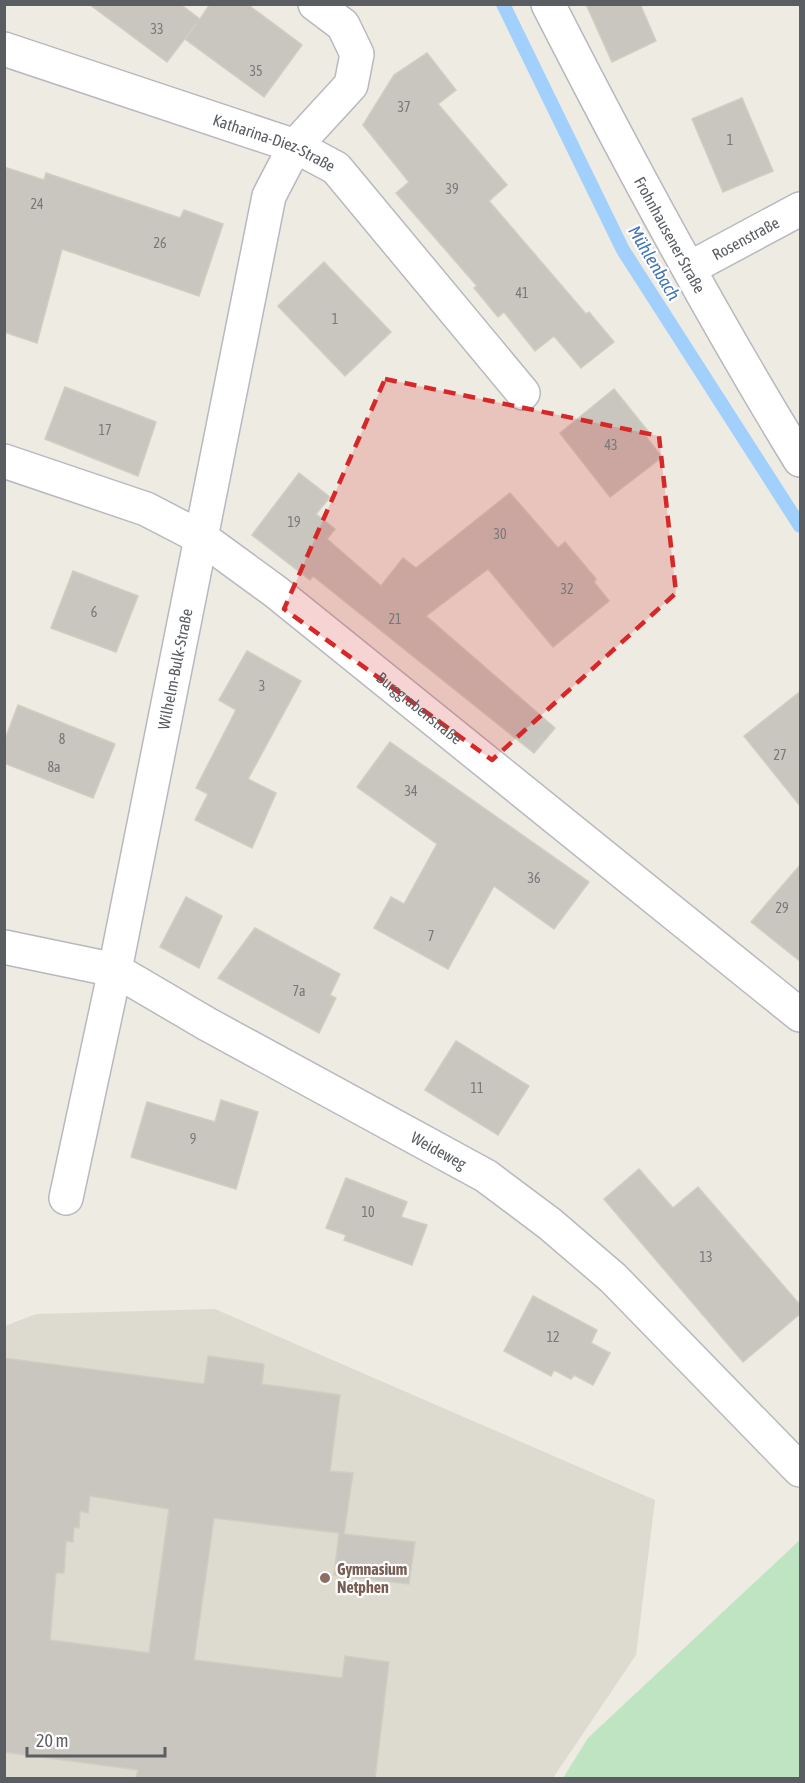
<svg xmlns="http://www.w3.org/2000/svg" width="805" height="1783" font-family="'Asap Condensed',sans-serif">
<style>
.education{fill:#dddad0}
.green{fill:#bfe4c1}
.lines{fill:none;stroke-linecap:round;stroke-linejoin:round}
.stream{stroke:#a2d0fd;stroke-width:14}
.building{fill:#c8c6bf;stroke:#d1cdc1;stroke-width:1.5;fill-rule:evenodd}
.minor-casing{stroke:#b7b9be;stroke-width:36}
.secondary-casing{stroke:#b6b8be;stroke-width:36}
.minor{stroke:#fff;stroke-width:33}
.secondary{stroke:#fff;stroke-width:33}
.marked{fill:#d62828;fill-opacity:0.2;stroke:#d62828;stroke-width:4.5;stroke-dasharray:12 8;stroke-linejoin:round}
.education-dot{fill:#8d6e63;stroke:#fff;stroke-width:2}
.labels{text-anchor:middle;stroke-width:4.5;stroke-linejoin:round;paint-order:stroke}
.number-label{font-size:14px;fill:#76787a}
.street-label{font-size:16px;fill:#5a5e63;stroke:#fff}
.education-label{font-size:16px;font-weight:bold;fill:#785e54;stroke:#fff;text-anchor:start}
.water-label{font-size:18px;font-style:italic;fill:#4275b7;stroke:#fff}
</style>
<rect width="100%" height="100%" fill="#edebe2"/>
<path class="education" d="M 215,1309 L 655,1500 L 636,1655 L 553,1778 L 5,1778 L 5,1326 L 36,1314 Z"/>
<path class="green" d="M 800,1540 L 800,1778 L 563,1778 L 588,1738 Z"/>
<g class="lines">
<path class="stream" d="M 503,4 L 623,250 L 800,526"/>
</g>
<g class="building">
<path d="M 89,4 L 180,4 L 200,19 L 210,4 L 247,4 L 302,45 L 264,97 L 185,39 L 196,24 L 167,62 Z"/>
<path d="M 586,4 L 640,4 L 656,41 L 612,62 Z"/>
<path d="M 427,53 L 456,90 L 438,104 L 507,185 L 489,201 L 586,314 L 589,312 L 614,342 L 581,368 L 554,336 L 535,351 L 504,312 L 498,317 L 474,288 L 477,286 L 396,193 L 409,182 L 363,125 L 394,75 Z"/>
<path d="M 742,98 L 773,171 L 723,192 L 692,119 Z"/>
<path d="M 4,167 L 44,180 L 46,173 L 180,218 L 184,210 L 223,224 L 199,296 L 62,249 L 37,343 L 4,332 Z"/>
<path d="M 324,262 L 391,332 L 345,376 L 278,306 Z"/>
<path d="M 65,387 L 156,422 L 138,476 L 45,439 Z"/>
<path d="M 614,389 L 648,431 L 644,434 L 662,457 L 610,497 L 560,433 Z"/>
<path d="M 299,473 L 330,497 L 316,514 L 335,529 L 327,539 L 381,586 L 403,558 L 416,568 L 510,493 L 558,548 L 565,542 L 596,579 L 594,582 L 609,601 L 553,647 L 488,569 L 426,616 L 555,728 L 534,753 L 313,576 L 310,580 L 252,535 Z"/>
<path d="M 73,571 L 138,596 L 116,652 L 51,628 Z"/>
<path d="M 247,651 L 301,681 L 248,779 L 276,793 L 252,848 L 195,820 L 208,794 L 196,788 L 236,710 L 219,700 Z"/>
<path d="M 801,691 L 801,807 L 744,736 Z"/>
<path d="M 18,705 L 115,744 L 93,798 L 4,763 L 4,742 Z"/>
<path d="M 390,742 L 589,882 L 554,929 L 494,886 L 448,969 L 374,928 L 391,897 L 404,904 L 437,844 L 357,787 Z"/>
<path d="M 801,864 L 801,962 L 751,922 Z"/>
<path d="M 186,897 L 222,916 L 199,968 L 160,947 Z"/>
<path d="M 255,928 L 340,974 L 330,995 L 336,998 L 319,1033 L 218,978 Z"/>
<path d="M 456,1041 L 529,1086 L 498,1135 L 425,1090 Z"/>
<path d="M 221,1100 L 258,1112 L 236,1189 L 131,1157 L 147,1102 L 215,1122 Z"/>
<path d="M 639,1169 L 673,1208 L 698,1187 L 801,1306 L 801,1313 L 743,1362 L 604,1199 Z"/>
<path d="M 346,1178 L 407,1202 L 401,1217 L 427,1225 L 412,1265 L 344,1240 L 346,1235 L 326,1228 Z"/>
<path d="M 533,1296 L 597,1330 L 591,1343 L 610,1353 L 593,1385 L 574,1375 L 571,1379 L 554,1370 L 551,1376 L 504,1351 Z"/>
<path d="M 208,1356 L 264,1364 L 262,1384 L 340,1395 L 330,1471 L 353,1473 L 344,1534 L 415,1542 L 409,1584 L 334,1575 L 339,1533 L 214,1518 L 194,1660 L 342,1678 L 345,1656 L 389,1662 L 375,1779 L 136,1779 L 138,1770 L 4,1752 L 4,1358 L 204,1384 ZM 90,1496 L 169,1509 L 149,1653 L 50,1640 L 56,1573 L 64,1573 L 66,1541 L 73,1542 L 74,1527 L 79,1528 L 80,1511 L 88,1513 Z"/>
</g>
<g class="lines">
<g class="minor-casing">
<g id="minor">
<path id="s1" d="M 4,49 L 295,146 L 336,168 L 523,393"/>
<path id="s2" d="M 690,268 L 800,209"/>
<path id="s3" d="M 4,461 L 146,509 L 202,538 L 276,592 L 800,1015"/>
<path id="s4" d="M 4,947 L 115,970 L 207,1024 L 486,1176 L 550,1224 L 613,1278 L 800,1470"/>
<path id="s5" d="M 66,1198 L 115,970 L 269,196 L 295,146 L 351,85 L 357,54 L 343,25 L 315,4"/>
</g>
</g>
<g class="secondary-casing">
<g id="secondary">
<path id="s6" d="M 548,4 C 627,159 710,313 800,460"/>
</g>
</g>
<use href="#minor" class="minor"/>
<use href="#secondary" class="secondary"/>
</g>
<path class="marked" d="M 385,379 L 659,436 L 676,593 L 492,760 L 284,609 Z"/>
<circle class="education-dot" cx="325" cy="1578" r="6"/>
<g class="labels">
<g class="number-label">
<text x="157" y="34">33</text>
<text x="256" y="76">35</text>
<text x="404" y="112">37</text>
<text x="730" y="145">1</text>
<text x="452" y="194">39</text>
<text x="37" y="209">24</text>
<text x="160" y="248">26</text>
<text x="522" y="298">41</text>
<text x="335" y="324">1</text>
<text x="105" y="435">17</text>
<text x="611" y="450">43</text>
<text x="294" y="527">19</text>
<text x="500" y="539">30</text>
<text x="567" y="594">32</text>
<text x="94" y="617">6</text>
<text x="395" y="624">21</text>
<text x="262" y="691">3</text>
<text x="62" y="744">8</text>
<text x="780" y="760">27</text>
<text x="54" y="772">8a</text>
<text x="411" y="796">34</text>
<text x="534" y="883">36</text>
<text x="782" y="913">29</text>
<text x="431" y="941">7</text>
<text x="299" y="996">7a</text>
<text x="477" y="1093">11</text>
<text x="193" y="1144">9</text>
<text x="368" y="1217">10</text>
<text x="706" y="1262">13</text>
<text x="553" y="1342">12</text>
</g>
<g class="street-label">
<text dy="6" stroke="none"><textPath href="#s1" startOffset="286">Katharina-Diez-Straße</textPath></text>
<text dy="6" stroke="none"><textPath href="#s6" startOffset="261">Frohnhausener Straße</textPath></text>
<text dy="6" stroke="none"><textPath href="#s2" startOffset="63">Rosenstraße</textPath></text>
<text dy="6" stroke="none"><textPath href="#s5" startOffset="540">Wilhelm-Bulk-Straße</textPath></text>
<text dy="6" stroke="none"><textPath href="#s3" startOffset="489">Burggrabenstraße</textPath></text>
<text dy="6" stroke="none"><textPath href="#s4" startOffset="484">Weideweg</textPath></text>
</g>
<g class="education-label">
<text x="337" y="1575">Gymnasium<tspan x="337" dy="18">Netphen</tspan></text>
</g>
<g class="water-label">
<text transform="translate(654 263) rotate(59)" y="6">Mühlenbach</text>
</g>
</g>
<rect width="805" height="1783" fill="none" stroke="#5a5e63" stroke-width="12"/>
<path d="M27 1747v9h138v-9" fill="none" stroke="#5a5e63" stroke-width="3"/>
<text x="36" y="1747" font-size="18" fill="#5a5e63" stroke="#ffffff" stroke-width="4.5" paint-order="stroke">20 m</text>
</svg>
